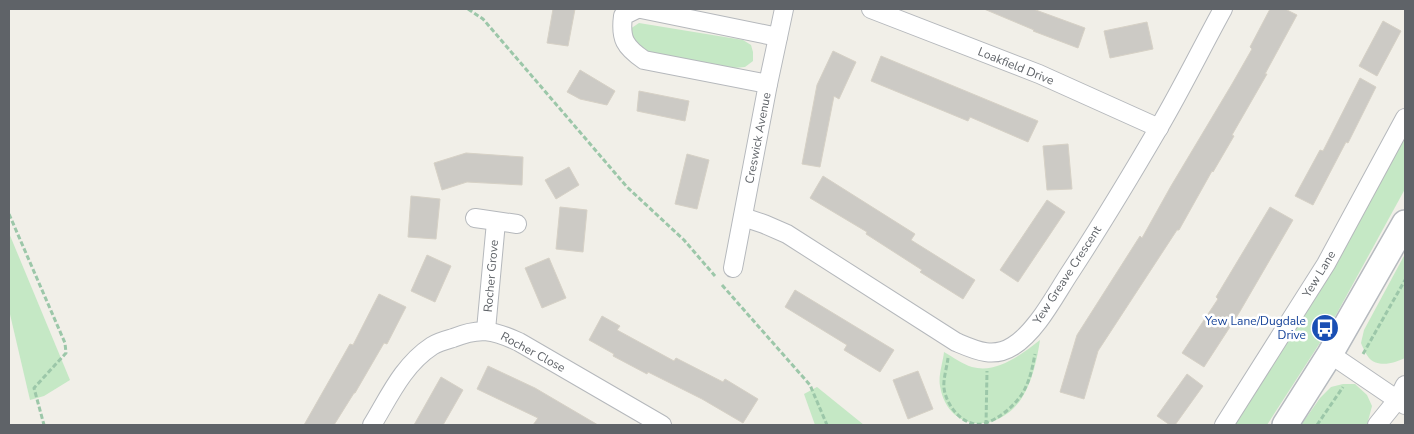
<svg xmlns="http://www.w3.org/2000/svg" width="1414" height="434" font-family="'Nunito Sans',sans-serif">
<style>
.green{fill:#c5e8c5}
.building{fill:#cccac5;stroke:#d6d1c6}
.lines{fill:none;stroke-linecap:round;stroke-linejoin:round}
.minor-casing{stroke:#b5b8bc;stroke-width:20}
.secondary-casing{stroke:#b6babf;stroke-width:28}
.path{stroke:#9cc7a9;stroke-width:3;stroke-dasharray:5 2.5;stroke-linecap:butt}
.minor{stroke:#fff;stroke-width:18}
.secondary{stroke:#fff;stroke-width:25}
.labels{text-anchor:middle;stroke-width:5;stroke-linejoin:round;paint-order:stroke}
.street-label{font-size:12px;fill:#5f6368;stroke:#fff}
.transit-label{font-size:12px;fill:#164399;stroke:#fff;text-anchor:end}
</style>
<rect width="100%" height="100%" fill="#f1efe8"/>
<g class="green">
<path d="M 639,23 L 743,40 L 751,45 L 753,52 L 753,61 L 745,67 L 734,68 L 636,50 L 630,29 Z"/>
<path d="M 1405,130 L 1405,189 L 1325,335 L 1267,425 L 1233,425 Z"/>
<path d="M 9,233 L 70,380 L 44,396 L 30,400 L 9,310 Z"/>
<path d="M 1405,254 L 1405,358 C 1395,363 1378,368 1369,358 C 1366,354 1363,348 1361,343 L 1364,330 Z"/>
<path d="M 1040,340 C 1037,359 1033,379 1023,396 C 1001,434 948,434 940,386 C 938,376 943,362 944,352 C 953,357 962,364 972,367 C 997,374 1022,354 1040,340 Z"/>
<path d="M 1343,384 L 1355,384 L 1367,395 L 1372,406 L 1367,425 L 1301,425 L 1320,398 L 1331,387 Z"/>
<path d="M 817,387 L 864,425 L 815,425 L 804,394 Z"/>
</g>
<g class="building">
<path d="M 553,9 L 575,9 L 568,46 L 547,43 Z"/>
<path d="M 984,9 L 1033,9 L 1085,28 L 1078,48 L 1033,31 L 1034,30 Z"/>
<path d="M 1270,9 L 1285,9 L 1297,15 L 1265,74 L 1267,74 L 1232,135 L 1234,136 L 1213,172 L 1212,171 L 1179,230 L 1177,230 L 1098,351 L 1084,399 L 1060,392 L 1077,335 L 1140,236 L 1142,238 L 1171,186 L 1232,84 L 1252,49 L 1250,47 Z"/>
<path d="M 1383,21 L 1401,31 L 1377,76 L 1359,66 Z"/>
<path d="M 1147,22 L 1153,49 L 1110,58 L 1104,31 Z"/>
<path d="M 833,51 L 856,62 L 839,99 L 834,96 L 820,167 L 802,164 L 817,85 Z"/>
<path d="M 881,56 L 1038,121 L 1028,142 L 970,117 L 968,121 L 871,81 Z"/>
<path d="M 580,70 L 615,91 L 607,105 L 580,99 L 567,92 Z"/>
<path d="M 1360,78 L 1376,87 L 1348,143 L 1346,142 L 1313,205 L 1295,196 L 1320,150 L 1323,151 Z"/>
<path d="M 639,91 L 689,101 L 685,121 L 637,111 Z"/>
<path d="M 1068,144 L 1072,189 L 1047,190 L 1043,146 Z"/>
<path d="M 466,153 L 523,157 L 522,185 L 467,182 L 442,190 L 434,163 Z"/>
<path d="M 687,154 L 709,160 L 697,209 L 675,204 Z"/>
<path d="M 569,167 L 579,185 L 556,199 L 545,180 Z"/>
<path d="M 823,176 L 915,234 L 911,240 L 975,280 L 963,299 L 920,272 L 922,270 L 866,234 L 867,232 L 810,198 Z"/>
<path d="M 411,196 L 440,199 L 436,239 L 408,237 Z"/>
<path d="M 1047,200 L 1065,212 L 1018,282 L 1000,270 Z"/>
<path d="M 560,207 L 587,210 L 583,252 L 556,249 Z"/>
<path d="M 1270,207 L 1293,220 L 1239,313 L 1204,367 L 1182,353 L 1218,299 L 1216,297 Z"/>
<path d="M 427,255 L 451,266 L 435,302 L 411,291 Z"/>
<path d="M 549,258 L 566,298 L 542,308 L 525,268 Z"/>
<path d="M 795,290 L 894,350 L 880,372 L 844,350 L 847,345 L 785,307 Z"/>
<path d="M 379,294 L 406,307 L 387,344 L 384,343 L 355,393 L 354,393 L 334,425 L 304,425 L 350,344 L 353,345 Z"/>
<path d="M 602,316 L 620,326 L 617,330 L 674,361 L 676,358 L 723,382 L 725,379 L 758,399 L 743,423 L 702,399 L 648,372 L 647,374 L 613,356 L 614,354 L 589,340 Z"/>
<path d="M 488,366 L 535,388 L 598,425 L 533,425 L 538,418 L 477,389 Z"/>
<path d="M 918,371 L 933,409 L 908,419 L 893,380 Z"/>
<path d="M 1187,374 L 1203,386 L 1175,425 L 1170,425 L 1157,416 Z"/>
<path d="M 441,377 L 463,390 L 443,425 L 414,425 Z"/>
</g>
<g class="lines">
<g class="minor-casing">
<g id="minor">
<path d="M 637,9 L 623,16 C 620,39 625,47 644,60 L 768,84"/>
<path d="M 641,9 L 778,37"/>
<path d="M 871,9 L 1039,74 L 1159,128"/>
<path d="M 743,217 L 764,224 L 787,234 L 956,342 C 975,350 993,359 1013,346 C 1037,331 1055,295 1071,271 C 1101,225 1130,177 1158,129 C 1181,90 1201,49 1223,9"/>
<path d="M 475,218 L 517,224"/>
<path d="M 733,268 L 768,84 L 784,9"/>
<path d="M 486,330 L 496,222"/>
<path d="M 1330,354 L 1405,405"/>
<path d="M 372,425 C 389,397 403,365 432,346 C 438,342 446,340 453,338 C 480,327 493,330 519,342 L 662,425"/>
<path d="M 1224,425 L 1326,264 L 1405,118"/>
<path d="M 1377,425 L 1398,399 L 1405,385"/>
</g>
</g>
<g class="secondary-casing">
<path id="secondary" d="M 1285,425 L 1330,354 L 1405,223"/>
</g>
<g class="path">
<path d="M 468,9 L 483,19 L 627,187 L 684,240 L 715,276"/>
<path d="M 9,214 L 65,343 L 66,353 L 34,388 L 44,425"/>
<path d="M 722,285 L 810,385 L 827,425"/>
<path d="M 1363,354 L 1405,280"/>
<path d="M 948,358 C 947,367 943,379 944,388 C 946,406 965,430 986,423 C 1000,418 1014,406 1022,394 C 1030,381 1032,369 1035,354"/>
<path d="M 986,425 L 987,371"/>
<path d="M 1317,425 L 1343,387"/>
</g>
<use href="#minor" class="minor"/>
<use href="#secondary" class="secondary"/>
</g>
<defs>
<g id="bus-disc" transform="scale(1.4375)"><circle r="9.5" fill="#1a4fb4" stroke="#fff"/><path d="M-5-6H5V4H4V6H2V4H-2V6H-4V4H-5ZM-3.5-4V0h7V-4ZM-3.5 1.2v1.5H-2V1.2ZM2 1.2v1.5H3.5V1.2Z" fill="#fff"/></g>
</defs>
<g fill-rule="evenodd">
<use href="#bus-disc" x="1325" y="328"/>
</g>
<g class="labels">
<g class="street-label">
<text transform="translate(1016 66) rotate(22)" y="4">Loakfield Drive</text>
<text transform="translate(758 138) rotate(-79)" y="4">Creswick Avenue</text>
<text transform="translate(1319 274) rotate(-59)" y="4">Yew Lane</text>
<text transform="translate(1067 275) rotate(-57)" y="4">Yew Greave Crescent</text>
<text transform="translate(491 276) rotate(-85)" y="4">Rocher Grove</text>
<text transform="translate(533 352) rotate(28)" y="4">Rocher Close</text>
</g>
<g class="transit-label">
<text x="1306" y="325">Yew Lane/Dugdale<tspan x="1306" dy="14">Drive</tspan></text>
</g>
</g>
<rect width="1414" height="434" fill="none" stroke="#5f6368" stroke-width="20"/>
</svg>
